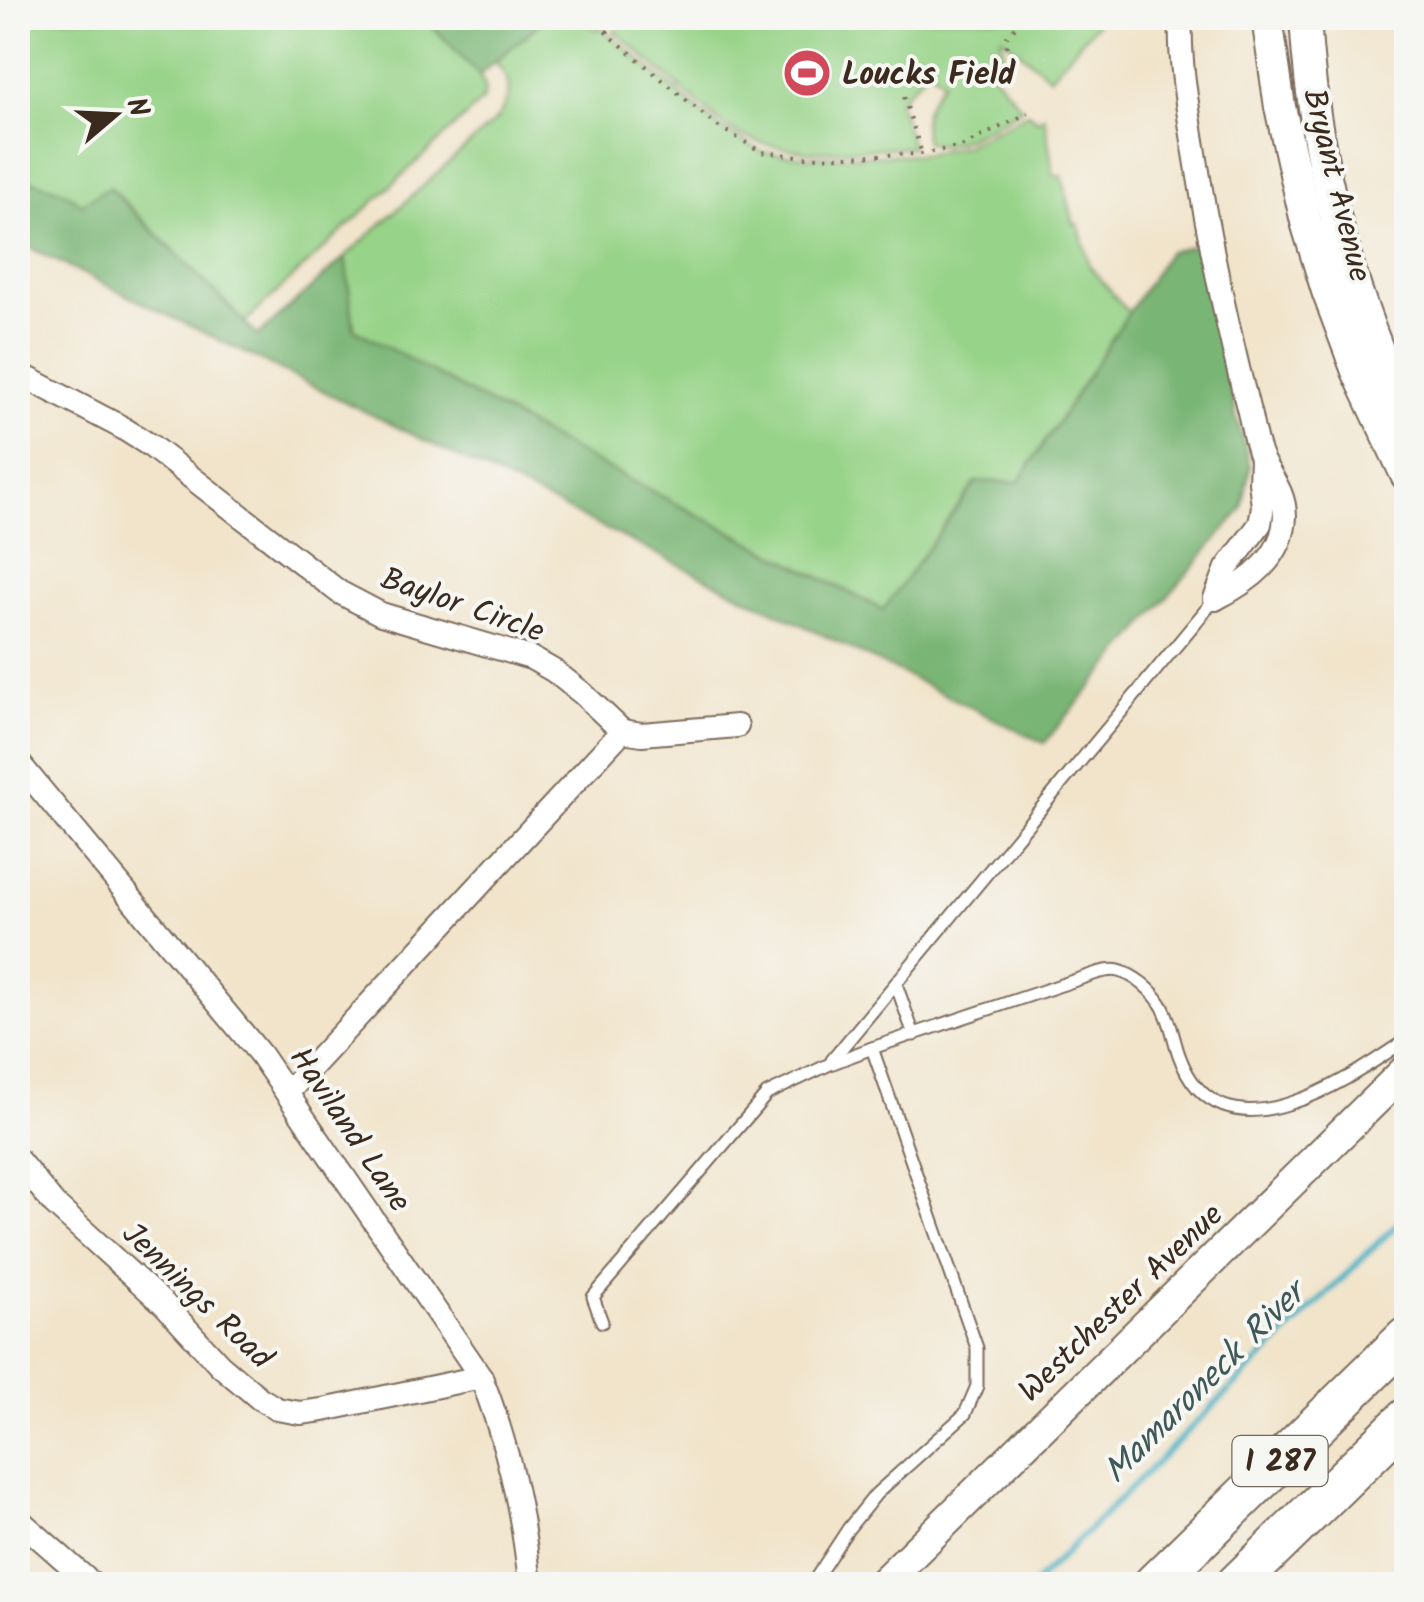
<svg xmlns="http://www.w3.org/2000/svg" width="1424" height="1602" font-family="Kalam,sans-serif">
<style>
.green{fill:#97d388;stroke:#697e53;stroke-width:2.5}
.forest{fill:#79b574;stroke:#5a7049;stroke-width:2.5}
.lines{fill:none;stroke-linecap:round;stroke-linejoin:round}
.stream{stroke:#45b0c4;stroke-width:6}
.service-casing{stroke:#7b6b5b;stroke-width:15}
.minor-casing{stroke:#7b6b5b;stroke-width:26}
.secondary-casing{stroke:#7b6b5b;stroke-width:34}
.motorway-casing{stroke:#7b6b5b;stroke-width:44}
.path{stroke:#7b6b5b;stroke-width:4;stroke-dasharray:2.5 8;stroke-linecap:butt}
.service{stroke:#fff;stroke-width:11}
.minor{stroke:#fff;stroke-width:22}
.secondary{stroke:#fff;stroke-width:30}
.motorway{stroke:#fff;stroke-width:40}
.labels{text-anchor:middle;stroke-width:8;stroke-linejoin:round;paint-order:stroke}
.shield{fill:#f6f6f2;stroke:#73675e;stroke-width:2.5}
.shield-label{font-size:30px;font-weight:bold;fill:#3b2a1e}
.poi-label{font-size:32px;font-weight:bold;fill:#3b2a1e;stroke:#f6f6f2;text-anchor:start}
.street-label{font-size:32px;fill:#3b2a1e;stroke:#f6f6f2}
.water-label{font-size:35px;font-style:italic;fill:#3e5958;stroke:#f6f6f2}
</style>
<rect width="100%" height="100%" fill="#f6f6f2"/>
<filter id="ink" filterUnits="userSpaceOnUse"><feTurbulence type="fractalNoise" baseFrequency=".01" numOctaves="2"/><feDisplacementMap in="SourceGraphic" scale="20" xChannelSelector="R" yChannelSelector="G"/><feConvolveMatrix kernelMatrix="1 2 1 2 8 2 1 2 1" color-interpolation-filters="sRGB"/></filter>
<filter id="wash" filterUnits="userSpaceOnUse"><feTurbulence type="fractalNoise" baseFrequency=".0048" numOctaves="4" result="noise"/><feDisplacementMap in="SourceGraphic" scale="40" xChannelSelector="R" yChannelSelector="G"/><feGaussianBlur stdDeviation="2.25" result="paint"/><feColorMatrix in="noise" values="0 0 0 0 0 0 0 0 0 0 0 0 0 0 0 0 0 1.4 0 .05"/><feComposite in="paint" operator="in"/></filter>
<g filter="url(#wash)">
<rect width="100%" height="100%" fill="#f1e4cb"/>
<g class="green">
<path d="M 18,18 L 425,18 L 479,75 C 486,85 486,91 482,101 L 245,322 L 110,187 L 81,205 L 64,191 L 18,176 Z"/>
<path d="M 546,18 L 579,18 L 595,30 L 600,26 L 717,126 L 762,152 L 807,157 L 922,154 L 963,146 L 1028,113 L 1037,120 L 1044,116 L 1054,176 L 1062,176 L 1074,224 L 1078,224 L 1090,267 L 1129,313 L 1019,482 L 976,482 L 884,610 L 591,460 L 354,329 L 345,257 L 497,119 C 513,93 513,84 495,61 Z"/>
<path d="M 625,18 L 1101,18 L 1050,77 L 1002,37 L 1000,39 L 1004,51 L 989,68 L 1022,108 C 998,121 954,153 926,142 C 918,116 927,102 943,81 L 929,69 L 898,101 L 912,147 L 808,152 L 763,144 L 740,135 L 720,122 L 614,31 Z"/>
</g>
<g class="forest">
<path d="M 425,18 L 546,18 L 479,75 Z"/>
<path d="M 18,176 L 64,191 L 81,204 L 109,187 L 258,336 L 345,257 L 354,329 L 591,460 L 883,610 L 976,482 L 1019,482 L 1168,252 L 1198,245 L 1236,416 L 1250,466 L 1242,509 L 1044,743 L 18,242 Z"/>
</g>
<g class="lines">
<path class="stream" d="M 1034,1584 L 1406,1215"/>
</g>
</g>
<g filter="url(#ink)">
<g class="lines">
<g class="service-casing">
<g id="service">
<path d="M 896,984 L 914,1035"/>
<path d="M 832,1060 L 1215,599"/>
<path d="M 602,1322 L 593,1297 L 767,1094 L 830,1064 L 872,1048 L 1097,973 C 1104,971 1112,969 1119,971 C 1135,975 1153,991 1161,1004 C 1171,1019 1173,1039 1179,1055 C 1198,1109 1240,1120 1291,1103 C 1333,1090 1370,1064 1406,1040"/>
<path d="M 812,1584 L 848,1529 L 876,1494 L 965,1414 L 977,1386 L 977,1348 L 872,1048"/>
</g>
</g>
<g class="minor-casing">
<g id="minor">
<path d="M 1181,18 C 1179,60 1187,104 1194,147 C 1208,237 1227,327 1250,416 C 1253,430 1256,447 1262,460 C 1272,479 1285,493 1285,516 C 1284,557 1249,582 1215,599"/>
<path d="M 18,373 L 121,427 L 151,446 L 339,592 L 381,614 L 531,658 L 554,671 L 582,693 L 622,731"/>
<path d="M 1215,599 L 1227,568 L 1260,524 L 1263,506 L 1260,482 L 1261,459"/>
<path d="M 622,731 L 642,734 L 737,726"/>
<path d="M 18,762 L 260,1054 L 481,1377 C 508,1444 523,1514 530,1584"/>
<path d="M 287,1093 L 622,731"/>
<path d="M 18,1160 L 54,1204 L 165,1305 L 220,1365 L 259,1398 L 277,1409 L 300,1413 L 323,1410 L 481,1377"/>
<path d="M 18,1519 L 92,1584"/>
</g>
</g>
<g class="secondary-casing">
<g id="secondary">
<path d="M 1267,18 L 1280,107 L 1306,222 L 1327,291 L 1357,371 L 1406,475"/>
<path d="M 1305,18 C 1313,155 1347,289 1406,414"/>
<path d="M 882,1584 L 1406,1070"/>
</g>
</g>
<g class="motorway-casing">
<g id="motorway">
<path d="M 1154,1584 L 1406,1338"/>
<path d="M 1237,1584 L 1406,1419"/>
</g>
</g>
<g class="path">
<path d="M 589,18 L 717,126 L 762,152 L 807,157 L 922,154 L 963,146 L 1028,113"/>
<path d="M 607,32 L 619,18"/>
<path d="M 1007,47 L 1005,39 L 1023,18"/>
<path d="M 904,97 L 922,154"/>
</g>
<use href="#service" class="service"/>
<use href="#minor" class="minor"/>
<use href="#secondary" class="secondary"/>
<use href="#motorway" class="motorway"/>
</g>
</g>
<defs>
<g id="stadium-disc" transform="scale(2.5)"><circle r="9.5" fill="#d1495b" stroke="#f6f6f2"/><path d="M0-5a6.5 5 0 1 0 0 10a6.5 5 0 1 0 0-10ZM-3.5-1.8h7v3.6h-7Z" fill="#fff"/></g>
</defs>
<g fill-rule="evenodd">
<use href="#stadium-disc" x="807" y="73"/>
</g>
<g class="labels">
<rect class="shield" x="1232.5" y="1436" width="95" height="50" rx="8"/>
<g class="shield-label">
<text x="1280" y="1471">I 287</text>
</g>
<g class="poi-label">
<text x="842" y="84">Loucks Field</text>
</g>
<g class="street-label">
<text transform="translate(1338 185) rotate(76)" y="11">Bryant Avenue</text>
<text transform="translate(463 604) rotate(19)" y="11">Baylor Circle</text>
<text transform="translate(351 1129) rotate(56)" y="11">Haviland Lane</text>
<text transform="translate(198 1295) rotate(44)" y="11">Jennings Road</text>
<text transform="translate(1120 1302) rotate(-44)" y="11">Westchester Avenue</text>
</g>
<g class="water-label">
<text transform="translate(1203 1382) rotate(-45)" y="12">Mamaroneck River</text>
</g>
</g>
<rect width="1424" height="1602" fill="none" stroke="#f6f6f2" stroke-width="60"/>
<g transform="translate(115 115) rotate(71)" stroke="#f6f6f2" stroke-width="8" paint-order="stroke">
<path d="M0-8L18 38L0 25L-18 38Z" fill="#3b2a1e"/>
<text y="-15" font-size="28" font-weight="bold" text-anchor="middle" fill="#3b2a1e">N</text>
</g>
</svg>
